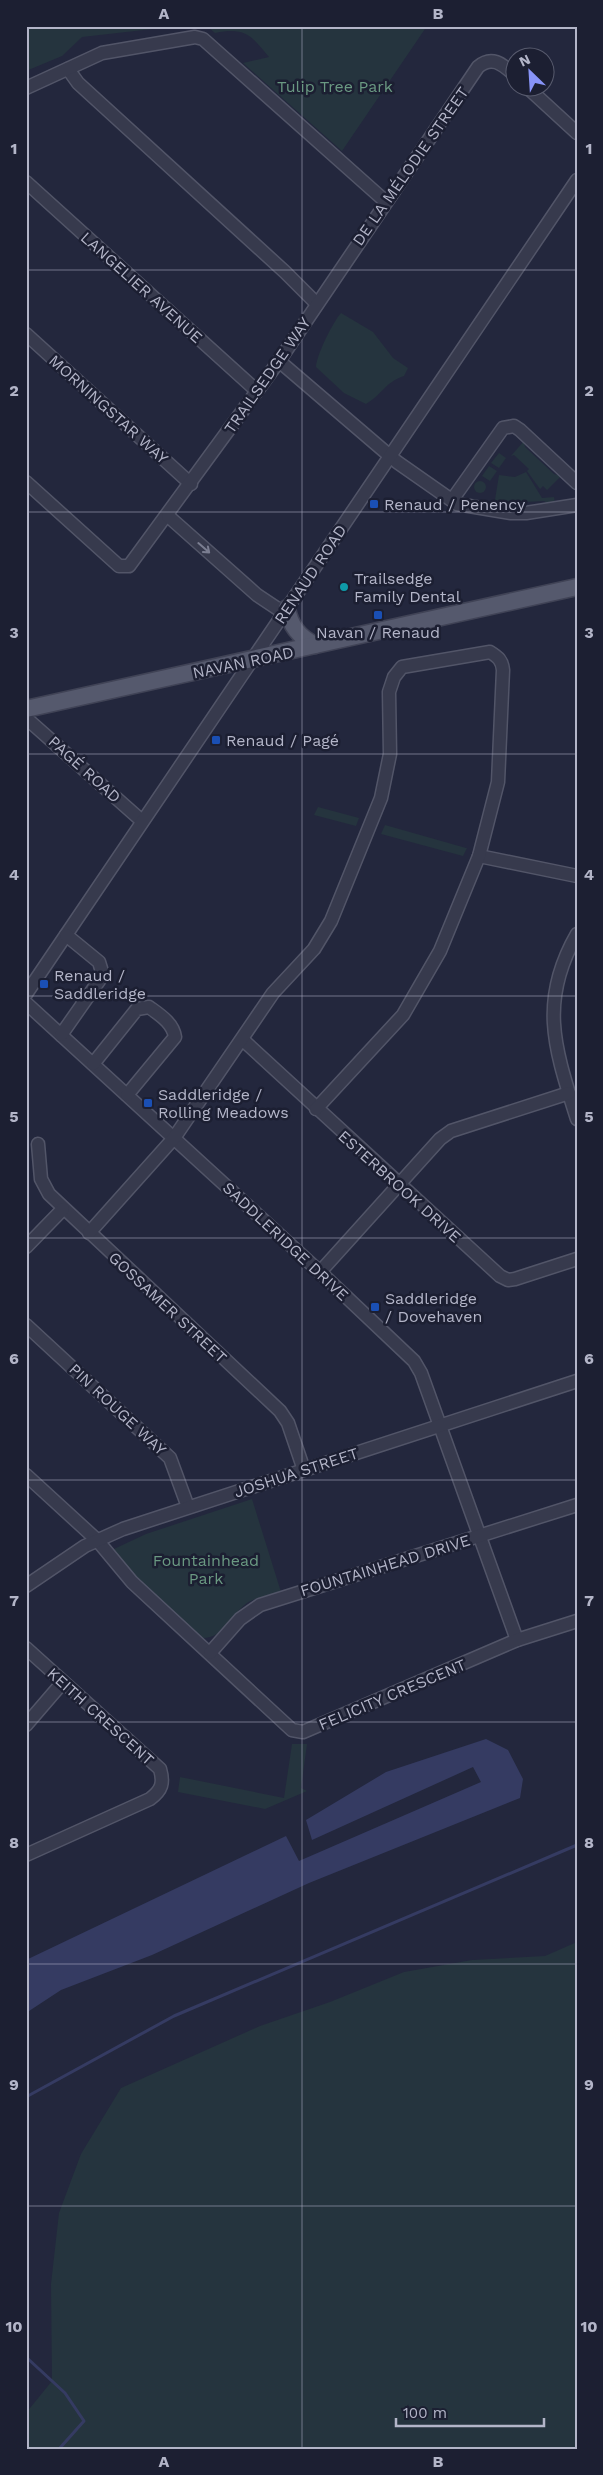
<svg xmlns="http://www.w3.org/2000/svg" width="603" height="2475" font-family="'Work Sans',sans-serif">
<style>
.green{fill:#25343e}
.water{fill:#353b62}
.lines{fill:none;stroke-linecap:round;stroke-linejoin:round}
.stream{stroke:#353b62;stroke-width:3}
.minor-casing{stroke:#525568;stroke-width:15}
.major-casing{stroke:#404356;stroke-width:19}
.minor{stroke:#373a4d;stroke-width:12}
.major{stroke:#55596d;stroke-width:16}
.oneway{stroke:#7b7e91}
.grid{fill:none;stroke:#b3b5c8;stroke-width:1;stroke-opacity:0.55}
.transit-dot{fill:#1a4fb4;stroke:#1c1f32;stroke-width:2}
.culture-dot{fill:#0f9aa8;stroke:#1c1f32;stroke-width:2}
.labels{text-anchor:middle;stroke-width:5;stroke-linejoin:round;paint-order:stroke}
.park-label{font-size:16px;fill:#6a9982;stroke:#1c1f32}
.street-label{font-size:16px;fill:#b3b5c8;stroke:#1c1f32}
.poi-label{font-size:16px;fill:#b3b5c8;stroke:#1c1f32;text-anchor:start}
.neatline{fill:none;stroke:#b3b5c8;stroke-width:2}
.grid-label{font-size:16px;text-anchor:middle;font-weight:bold;fill:#b3b5c8}
</style>
<rect width="100%" height="100%" fill="#23273d"/>
<g class="green">
<path d="M 26,26 L 179,26 L 82,37 L 62,56 L 26,71 Z"/>
<path d="M 207,26 L 427,26 L 342,151 L 243,63 L 269,57 C 251,35 245,27 215,33 Z"/>
<path d="M 341,313 L 373,332 L 393,358 L 408,368 L 404,376 C 384,383 383,394 366,404 L 344,393 L 316,367 C 317,354 333,322 341,313 Z"/>
<path d="M 524,441 L 525,447 L 554,474 L 561,476 L 547,490 L 543,486 L 540,489 L 527,471 L 529,469 L 514,455 L 511,456 Z"/>
<path d="M 499,453 L 506,458 L 499,468 L 491,463 Z"/>
<path d="M 489,466 L 497,471 L 490,481 L 482,476 Z"/>
<path d="M 526,472 L 542,498 L 554,497 L 555,503 L 549,504 L 544,501 L 504,503 L 500,507 L 494,506 L 499,475 L 515,477 Z"/>
<circle cx="480" cy="487" r="6"/>
<path d="M 318,807 L 359,818 L 356,826 L 314,815 Z"/>
<path d="M 385,825 L 466,848 L 467,848 L 463,856 L 381,834 Z"/>
<path d="M 252,1499 L 281,1592 C 271,1595 256,1597 247,1603 C 230,1615 225,1639 201,1638 L 117,1558 L 114,1549 L 146,1534 Z"/>
<path d="M 292,1744 L 307,1744 L 301,1788 L 307,1791 L 265,1809 L 178,1792 L 180,1777 L 284,1798 Z"/>
<path d="M 577,1942 L 577,2449 L 26,2449 L 26,2413 L 52,2381 L 51,2284 L 59,2213 L 81,2154 L 121,2088 L 260,2026 L 330,2002 L 404,1972 L 472,1960 L 545,1956 Z"/>
</g>
<path class="water" d="M 486,1739 L 508,1750 L 523,1779 L 520,1798 L 309,1883 L 152,1955 L 61,1990 L 26,2013 L 26,1960 L 286,1836 L 299,1861 L 481,1782 L 473,1767 L 312,1840 L 306,1820 L 386,1772 Z"/>
<g class="lines">
<g class="stream">
<path d="M 26,2097 L 174,2016 L 577,1845"/>
<path d="M 26,2357 L 65,2393 L 84,2421 L 59,2449"/>
</g>
<g class="minor-casing">
<g id="minor">
<path d="M 68,69 L 78,83 L 285,272 L 317,304"/>
<path d="M 26,88 L 102,53 L 195,37 L 203,39 L 385,201"/>
<path d="M 528,88 L 577,133"/>
<path d="M 26,182 L 257,391"/>
<path d="M 26,334 L 191,484"/>
<path d="M 279,361 L 397,462 L 457,504 L 511,513 L 526,513 L 577,505"/>
<path d="M 26,482 L 119,566 L 129,566 L 279,361 L 478,67 C 493,54 504,66 516,76"/>
<path d="M 452,500 L 503,428 L 514,426 L 520,430 L 577,483"/>
<path d="M 168,516 L 257,595 L 284,613"/>
<path d="M 26,718 L 142,821"/>
<path d="M 479,856 L 577,876"/>
<path d="M 577,934 C 538,1002 555,1049 577,1119"/>
<path d="M 26,994 L 577,180"/>
<path d="M 26,1003 L 320,1272 L 414,1361 L 421,1373 L 517,1640"/>
<path d="M 61,1035 L 103,975 L 99,962 L 66,935"/>
<path d="M 243,1040 L 500,1276 L 508,1280 L 515,1279 L 577,1259"/>
<path d="M 93,1064 L 137,1009 L 149,1007 C 160,1015 173,1023 175,1037 L 127,1095"/>
<path d="M 38,1144 L 41,1179 L 49,1194 L 280,1411 L 288,1423 L 304,1470"/>
<path d="M 89,1233 L 174,1138 L 273,993 L 314,949 L 331,921 L 381,798 L 390,754 L 389,692 L 394,677 L 402,667 L 490,652 C 498,657 502,660 503,670 L 498,782 L 479,856 L 440,951 L 403,1015 L 316,1109"/>
<path d="M 26,1247 L 63,1209"/>
<path d="M 320,1272 L 440,1139 L 451,1131 L 569,1093"/>
<path d="M 26,1325 L 170,1458 L 188,1507"/>
<path d="M 26,1475 L 97,1540 L 132,1582 L 292,1730 L 303,1732 L 310,1729 L 517,1640 L 577,1621"/>
<path d="M 26,1586 L 85,1546 L 123,1529 L 577,1381"/>
<path d="M 26,1648 L 160,1769 C 164,1783 162,1790 150,1799 L 26,1855"/>
<path d="M 210,1653 L 240,1619 L 260,1605 L 577,1505"/>
<path d="M 26,1725 L 63,1682"/>
</g>
</g>
<g class="major-casing">
<g id="major">
<path d="M 287,608 C 290,626 299,637 315,645"/>
<path d="M 26,709 L 577,587"/>
</g>
</g>
<use href="#minor" class="minor"/>
<use href="#major" class="major"/>
</g>
<defs><path id="oneway-shaft" d="M-6 0H5M1.5-3L5.5 0L1.5 3" fill="none" stroke-width="1.6" stroke-linecap="round" stroke-linejoin="round" transform="scale(1.25)"/></defs>
<use class="oneway" href="#oneway-shaft" transform="translate(204 548) rotate(41)"/>
<path class="grid" d="M 302,26 L 302,2449M 26,270 L 577,270M 26,512 L 577,512M 26,754 L 577,754M 26,996 L 577,996M 26,1238 L 577,1238M 26,1480 L 577,1480M 26,1722 L 577,1722M 26,1964 L 577,1964M 26,2206 L 577,2206"/>
<g class="transit-dot">
<rect x="369" y="499" width="10" height="10" rx="2.5"/>
<rect x="373" y="610" width="10" height="10" rx="2.5"/>
<rect x="211" y="735" width="10" height="10" rx="2.5"/>
<rect x="39" y="979" width="10" height="10" rx="2.5"/>
<rect x="143" y="1098" width="10" height="10" rx="2.5"/>
<rect x="370" y="1302" width="10" height="10" rx="2.5"/>
</g>
<circle class="culture-dot" cx="344" cy="587" r="5"/>
<g class="labels">
<g class="park-label">
<text x="335" y="92">Tulip Tree Park</text>
<text x="206" y="1566">Fountainhead<tspan x="206" dy="18">Park</tspan></text>
</g>
<g class="street-label">
<text transform="translate(410 166) rotate(-55)" y="6">DE LA MÉLODIE STREET</text>
<text transform="translate(142 287) rotate(42)" y="6">LANGELIER AVENUE</text>
<text transform="translate(267 375) rotate(-55)" y="6">TRAILSEDGE WAY</text>
<text transform="translate(109 409) rotate(42)" y="6">MORNINGSTAR WAY</text>
<text transform="translate(310 574) rotate(-56)" y="6">RENAUD ROAD</text>
<text transform="translate(243 662) rotate(-12)" y="6">NAVAN ROAD</text>
<text transform="translate(85 769) rotate(42)" y="6">PAGÉ ROAD</text>
<text transform="translate(400 1186) rotate(42)" y="6">ESTERBROOK DRIVE</text>
<text transform="translate(286 1241) rotate(43)" y="6">SADDLERIDGE DRIVE</text>
<text transform="translate(168 1307) rotate(43)" y="6">GOSSAMER STREET</text>
<text transform="translate(118 1409) rotate(43)" y="6">PIN ROUGE WAY</text>
<text transform="translate(296 1472) rotate(-18)" y="6">JOSHUA STREET</text>
<text transform="translate(385 1565) rotate(-17)" y="6">FOUNTAINHEAD DRIVE</text>
<text transform="translate(392 1694) rotate(-23)" y="6">FELICITY CRESCENT</text>
<text transform="translate(101 1716) rotate(42)" y="6">KEITH CRESCENT</text>
</g>
<g class="poi-label">
<text x="384" y="510">Renaud / Penency</text>
<text x="354" y="584">Trailsedge<tspan x="354" dy="18">Family Dental</tspan></text>
<text x="378" y="638" text-anchor="middle">Navan / Renaud</text>
<text x="226" y="746">Renaud / Pagé</text>
<text x="54" y="981">Renaud /<tspan x="54" dy="18">Saddleridge</tspan></text>
<text x="158" y="1100">Saddleridge /<tspan x="158" dy="18">Rolling Meadows</tspan></text>
<text x="385" y="1304">Saddleridge<tspan x="385" dy="18">/ Dovehaven</tspan></text>
</g>
</g>
<rect width="603" height="2475" fill="none" stroke="#1c1f32" stroke-width="55"/>
<g transform="translate(530 72) rotate(335)"><circle r="24" fill="#1c1f32" stroke="#585b6e"/>
<path d="M0-4L9 19L0 12L-9 19Z" fill="#8894f8"/>
<text y="-8" font-size="14" font-weight="bold" text-anchor="middle" fill="#b3b5c8">N</text>
</g>
<path d="M396 2418v8h148v-8" fill="none" stroke="#b3b5c8" stroke-width="2.5"/>
<text x="403" y="2418" font-size="15" fill="#b3b5c8" stroke="#1c1f32" stroke-width="4" paint-order="stroke">100 m</text>
<rect x="28" y="28" width="548" height="2420" class="neatline"/>
<g class="grid-label">
<text x="164" y="19">A</text>
<text x="438" y="19">B</text>
<text x="14" y="154">1</text>
<text x="589" y="154">1</text>
<text x="14" y="396">2</text>
<text x="589" y="396">2</text>
<text x="14" y="638">3</text>
<text x="589" y="638">3</text>
<text x="14" y="880">4</text>
<text x="589" y="880">4</text>
<text x="14" y="1122">5</text>
<text x="589" y="1122">5</text>
<text x="14" y="1364">6</text>
<text x="589" y="1364">6</text>
<text x="14" y="1606">7</text>
<text x="589" y="1606">7</text>
<text x="14" y="1848">8</text>
<text x="589" y="1848">8</text>
<text x="14" y="2090">9</text>
<text x="589" y="2090">9</text>
<text x="14" y="2332">10</text>
<text x="589" y="2332">10</text>
<text x="164" y="2467">A</text>
<text x="438" y="2467">B</text>
</g>
</svg>
